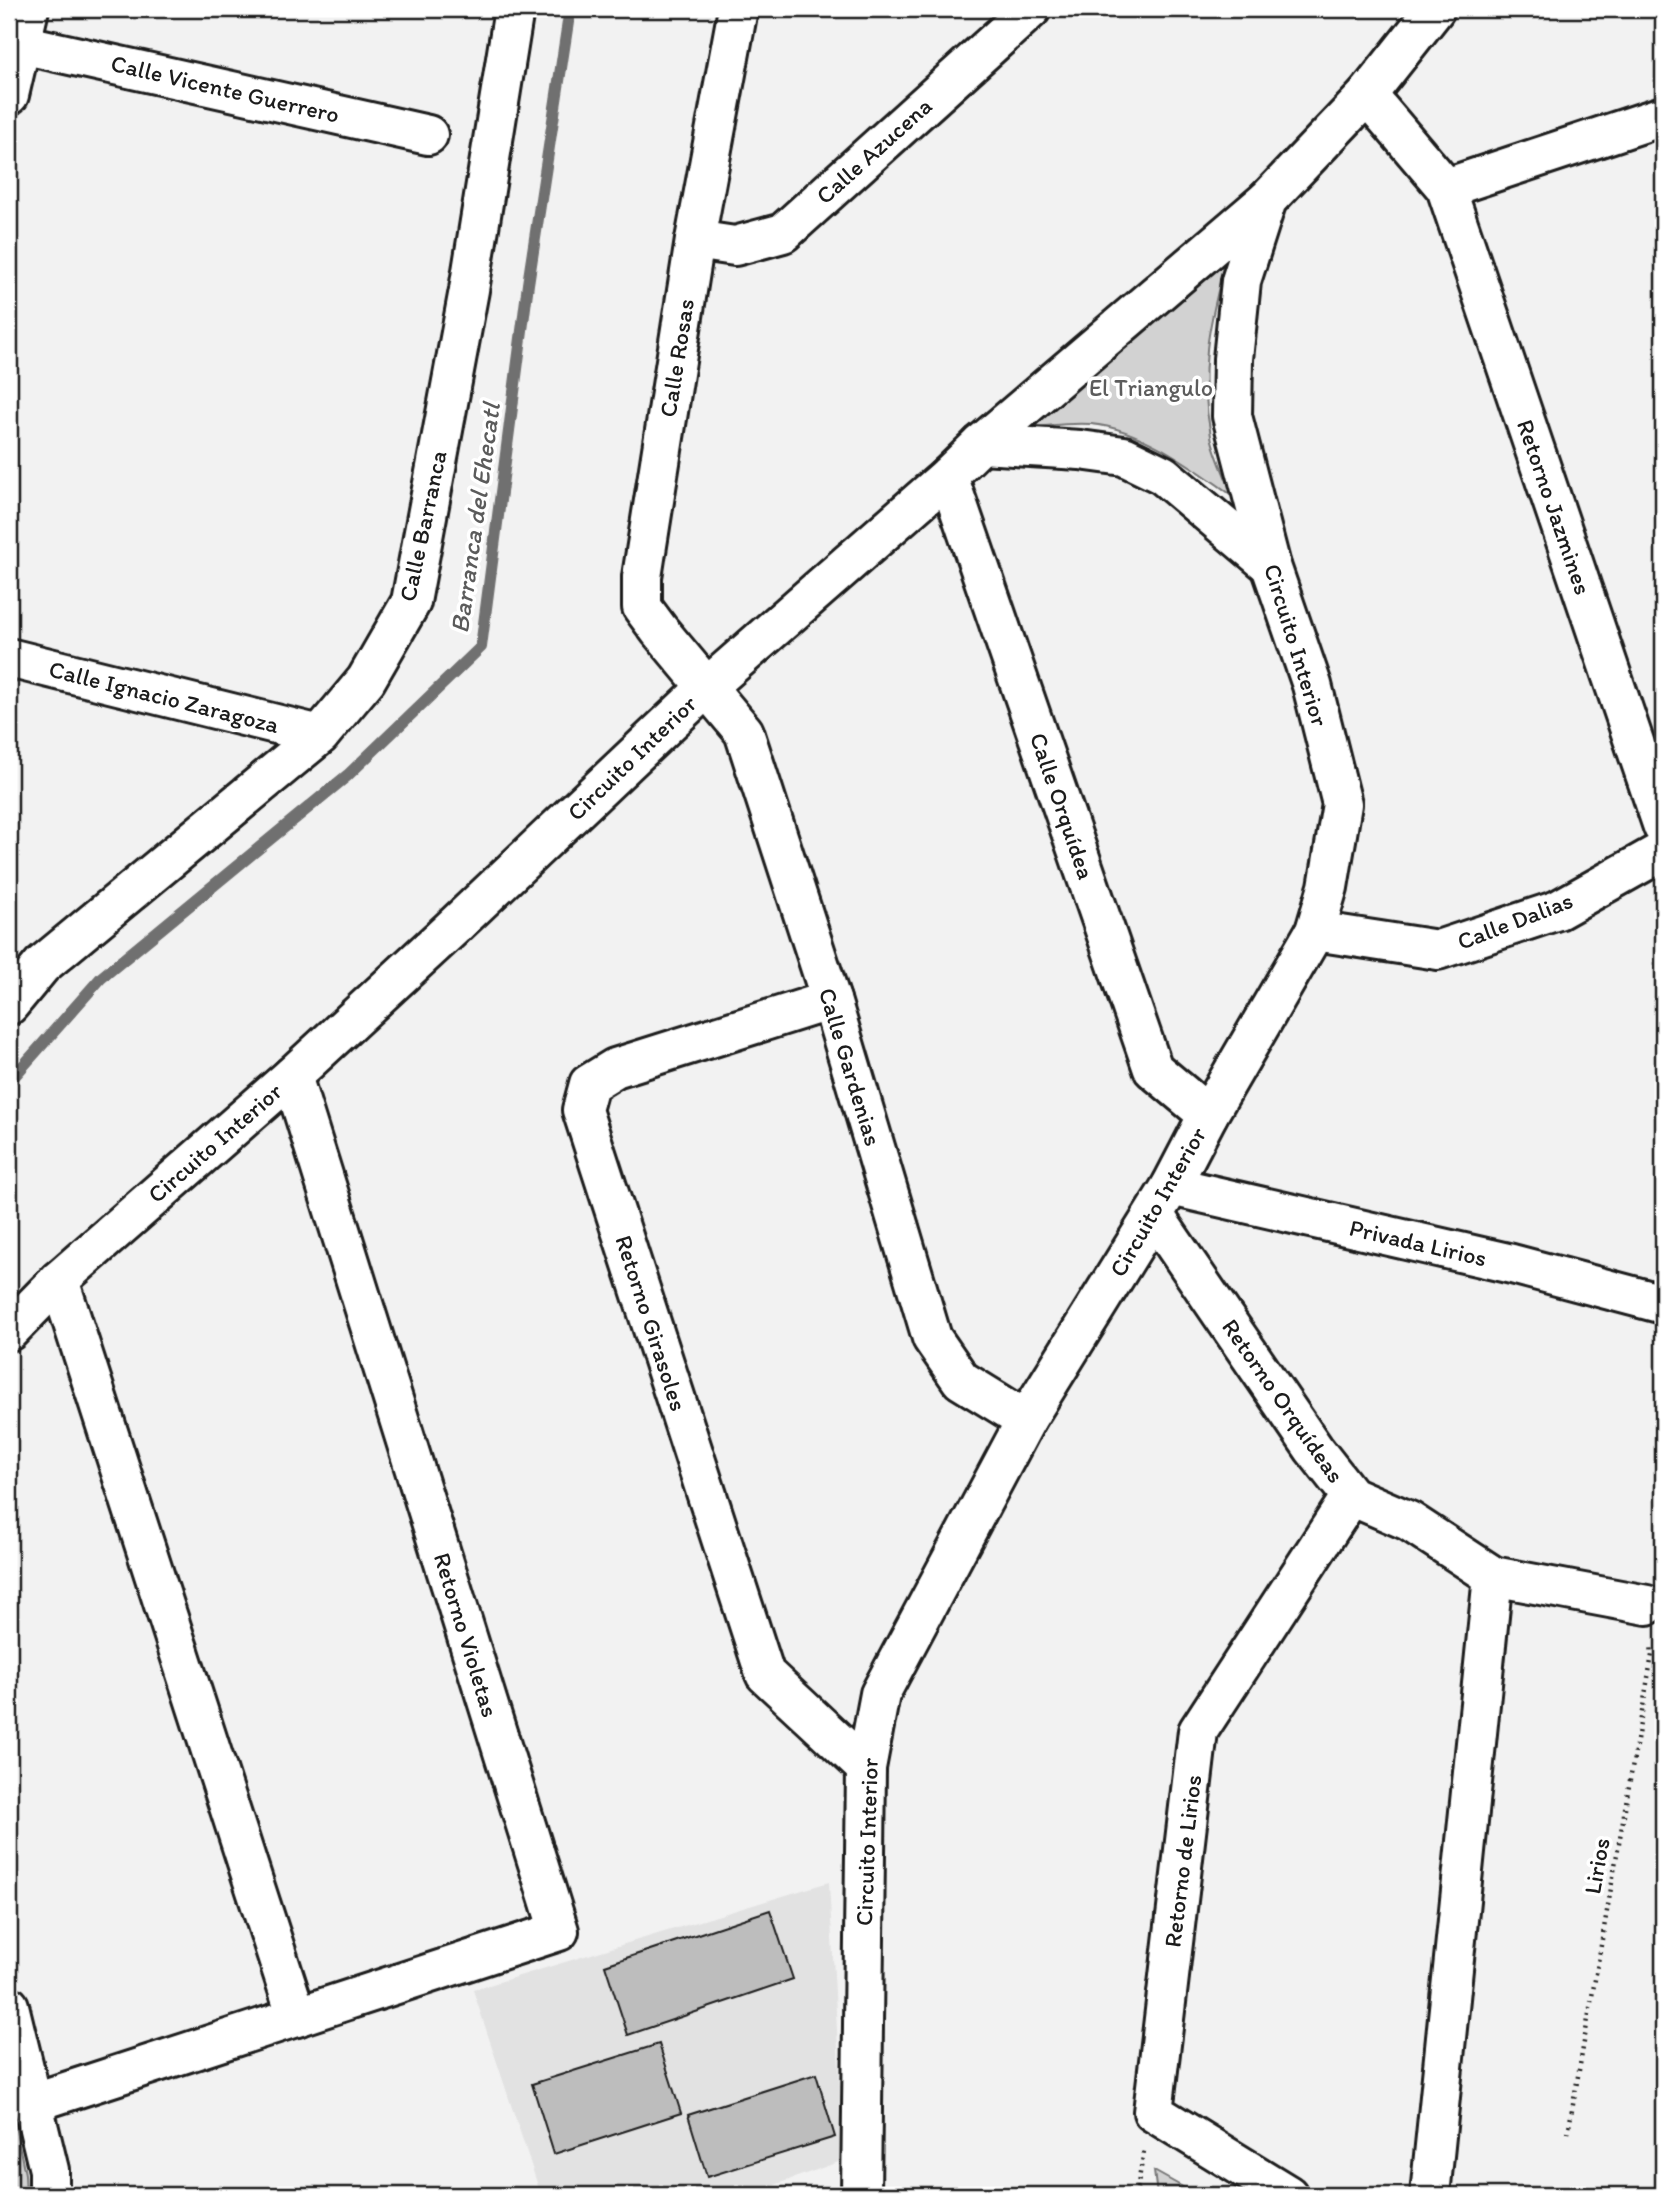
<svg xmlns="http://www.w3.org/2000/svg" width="1672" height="2204" font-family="Itim,sans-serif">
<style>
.built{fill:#e2e2e2}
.green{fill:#d2d2d2;stroke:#777;stroke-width:2}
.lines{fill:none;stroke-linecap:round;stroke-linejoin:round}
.stream{stroke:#707070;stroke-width:12}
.building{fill:#bdbdbd;stroke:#1c1c1c;stroke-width:2}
.minor-casing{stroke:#1c1c1c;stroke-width:44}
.major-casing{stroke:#1c1c1c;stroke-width:44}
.path{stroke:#1c1c1c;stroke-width:4.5;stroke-dasharray:2 5;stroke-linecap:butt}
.minor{stroke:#fff;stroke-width:38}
.major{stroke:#fff;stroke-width:38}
.labels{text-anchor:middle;stroke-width:7;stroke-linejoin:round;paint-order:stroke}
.street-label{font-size:24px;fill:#1c1c1c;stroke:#fff}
.park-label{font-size:24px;fill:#5c5c5c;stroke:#fff}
.water-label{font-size:26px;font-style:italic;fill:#5b5b5b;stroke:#fff}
</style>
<rect width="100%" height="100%" fill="#f2f2f2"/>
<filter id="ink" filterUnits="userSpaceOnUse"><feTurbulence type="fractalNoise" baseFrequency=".0143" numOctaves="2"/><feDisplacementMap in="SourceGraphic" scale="14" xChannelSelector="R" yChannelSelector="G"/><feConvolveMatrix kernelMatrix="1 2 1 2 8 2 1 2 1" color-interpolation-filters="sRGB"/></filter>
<g filter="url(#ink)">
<path class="built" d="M 829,1882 L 844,2160 L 747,2195 L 541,2195 L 473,1990 Z"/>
<g class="green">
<path d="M 1228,250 C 1211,318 1197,365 1211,436 C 1215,456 1226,477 1233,496 C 1194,468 1140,428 1091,424 C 1068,422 1043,427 1021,428 Z"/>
<path d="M 9,2097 L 25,2174 L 26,2195 L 9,2195 Z"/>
<path d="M 1154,2171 L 1197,2195 L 1157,2195 Z"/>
</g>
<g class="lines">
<path class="stream" d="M 9,1082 L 101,978 L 348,775 L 481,647 L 528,284 L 570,9"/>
</g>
<g class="building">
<path d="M 770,1910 L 793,1979 L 628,2035 L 605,1965 Z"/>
<path d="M 659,2044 L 681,2113 L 554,2154 L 532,2084 Z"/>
<path d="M 816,2074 L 835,2137 L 707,2177 L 688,2115 Z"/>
</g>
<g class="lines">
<g class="minor-casing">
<g id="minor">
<path d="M 738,9 L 695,240 L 642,577 L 642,607 L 659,630 L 744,732 L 831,1000 L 932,1338 L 961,1380 L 1026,1420"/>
<path d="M 21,44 L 428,135"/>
<path d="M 9,95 L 29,9"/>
<path d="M 1367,95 L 1446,188 L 1663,827"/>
<path d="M 1446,188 L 1663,116"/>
<path d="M 695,240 L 735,246 L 783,233 L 1031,9"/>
<path d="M 981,444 L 1080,450 L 1124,456 L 1163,475 L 1271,566"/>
<path d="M 948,476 L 1153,1069 L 1208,1115"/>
<path d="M 9,658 L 320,735"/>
<path d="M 1315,931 L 1438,950 L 1558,910 L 1663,851"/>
<path d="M 831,1000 L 615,1068 L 589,1084 L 582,1110 L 765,1674 L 866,1768"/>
<path d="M 9,1005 L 42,965 L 320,735 L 366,680 L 411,602 L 469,290 L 514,9"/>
<path d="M 1171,1186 L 1512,1264 L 1663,1304"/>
<path d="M 1154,1215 L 1314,1449 L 1351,1496 L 1409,1521 L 1493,1576 L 1647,1605"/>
<path d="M 59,1280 L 297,2017"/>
<path d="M 9,1331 L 59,1280 L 292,1076 L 449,931 L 707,687 L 948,476 L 981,444 L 1267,200"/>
<path d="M 9,2006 L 49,2170 L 49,2195"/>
<path d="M 32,2103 L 559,1931 L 292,1076"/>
<path d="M 1288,2195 L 1153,2112 L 1198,1731 L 1351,1496"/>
<path d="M 1430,2195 L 1493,1576"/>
</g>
</g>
<g class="major-casing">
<path id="major" d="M 861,2195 L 866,1768 L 880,1694 L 1026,1420 L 1171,1186 L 1208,1115 L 1315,931 L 1328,887 L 1342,804 L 1312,685 L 1271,566 L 1232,416 L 1233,359 L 1241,281 L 1267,200 L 1367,95 L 1435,9"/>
</g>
<g class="path">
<path d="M 1568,2133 L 1652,1655 L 1651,1644"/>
<path d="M 1136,2195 L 1144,2151"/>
</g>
<use href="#minor" class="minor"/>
<use href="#major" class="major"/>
</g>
</g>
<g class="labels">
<g class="street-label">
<text transform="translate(225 89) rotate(13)" y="8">Calle Vicente Guerrero</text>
<text transform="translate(874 151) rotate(-42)" y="8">Calle Azucena</text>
<text transform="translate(677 358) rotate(-81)" y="8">Calle Rosas</text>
<text transform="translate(1554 507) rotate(71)" y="8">Retorno Jazmines</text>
<text transform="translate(423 526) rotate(-78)" y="8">Calle Barranca</text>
<text transform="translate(1296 645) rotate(73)" y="8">Circuito Interior</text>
<text transform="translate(164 697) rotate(14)" y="8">Calle Ignacio Zaragoza</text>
<text transform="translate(632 758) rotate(-44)" y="8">Circuito Interior</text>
<text transform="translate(1062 806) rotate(71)" y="8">Calle Orquídea</text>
<text transform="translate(1515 921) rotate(-21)" y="8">Calle Dalias</text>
<text transform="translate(850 1067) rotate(73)" y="8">Calle Gardenias</text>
<text transform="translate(215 1143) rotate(-41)" y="8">Circuito Interior</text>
<text transform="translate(1158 1202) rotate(-60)" y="8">Circuito Interior</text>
<text transform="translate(1418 1243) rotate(13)" y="8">Privada Lirios</text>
<text transform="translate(651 1323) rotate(72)" y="8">Retorno Girasoles</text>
<text transform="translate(1283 1401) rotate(55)" y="8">Retorno Orquídeas</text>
<text transform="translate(466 1635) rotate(73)" y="8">Retorno Violetas</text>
<text transform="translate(867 1842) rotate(-88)" y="8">Circuito Interior</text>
<text transform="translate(1183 1861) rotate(-83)" y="8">Retorno de Lirios</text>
<text transform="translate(1597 1866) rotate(-80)" y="8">Lirios</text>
</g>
<g class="park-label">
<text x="1151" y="396">El Triangulo</text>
</g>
<g class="water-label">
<text transform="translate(475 518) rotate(-82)" y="9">Barranca del Ehecatl</text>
</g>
</g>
<rect width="1672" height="2204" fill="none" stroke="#fff" stroke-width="35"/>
<rect x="18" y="18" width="1637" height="2169" fill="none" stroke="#1c1c1c" stroke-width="2.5" filter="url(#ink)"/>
</svg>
